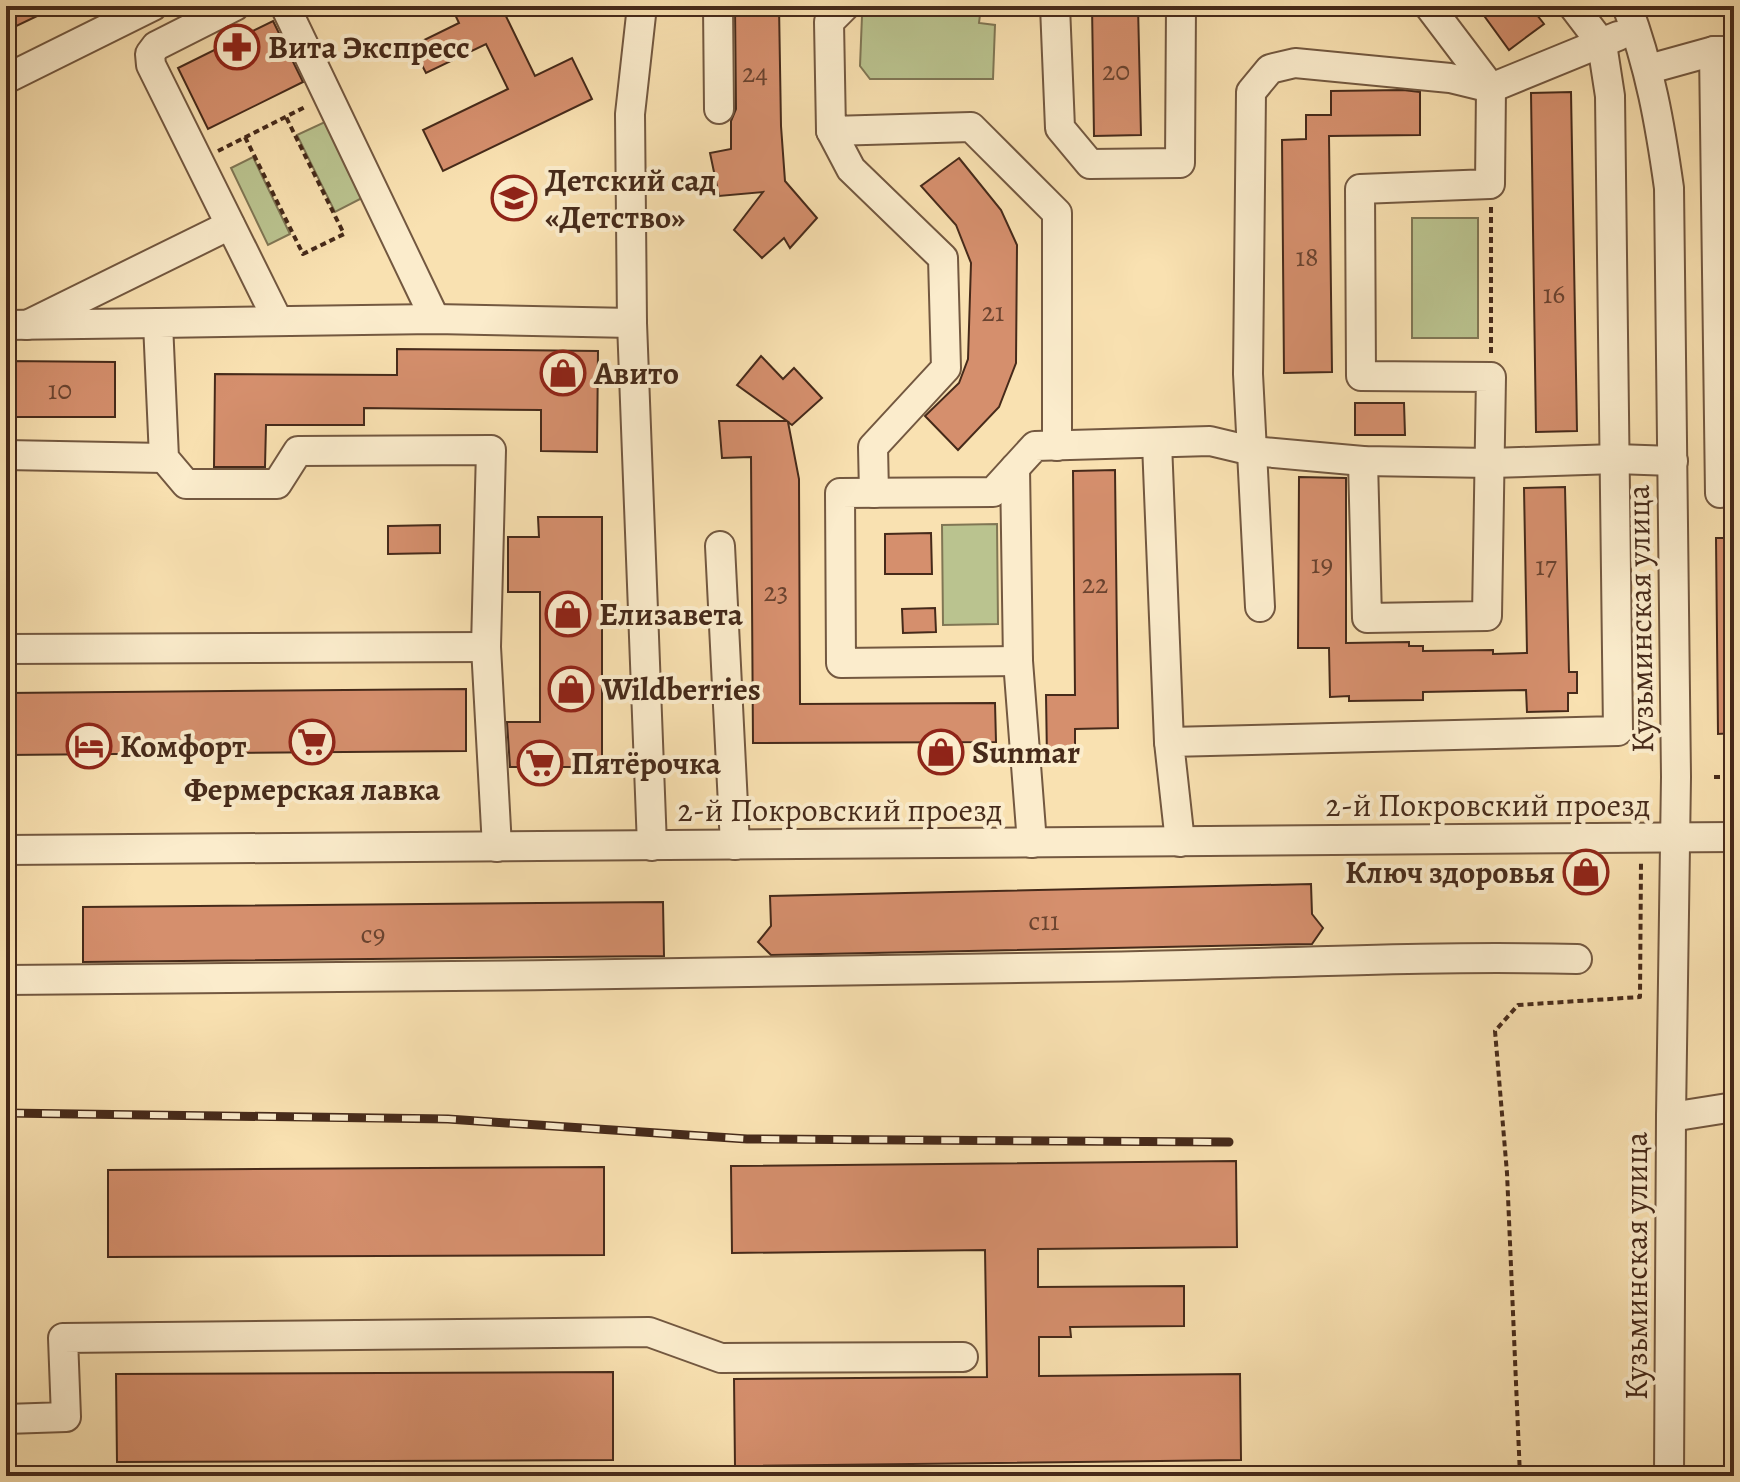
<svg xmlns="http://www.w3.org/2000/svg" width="1740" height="1482" font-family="Alegreya,serif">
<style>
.green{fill:#bac38f;stroke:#807654;stroke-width:2}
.building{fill:#d58f6d;stroke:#462a1a;stroke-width:2}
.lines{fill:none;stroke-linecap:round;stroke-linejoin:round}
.minor-casing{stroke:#735840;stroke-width:32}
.path{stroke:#462a1a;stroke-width:4;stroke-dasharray:6 4;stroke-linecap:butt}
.minor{stroke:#fbeccc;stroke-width:28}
.rail-casing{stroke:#462a1a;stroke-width:9}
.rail{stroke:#fbeccc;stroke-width:6;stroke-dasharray:18;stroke-linecap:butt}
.labels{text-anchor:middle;stroke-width:8;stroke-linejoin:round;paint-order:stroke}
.number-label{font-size:28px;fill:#6a432f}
.poi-label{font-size:32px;font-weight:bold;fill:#462a1a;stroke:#fbeccc;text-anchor:start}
.street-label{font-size:32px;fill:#462a1a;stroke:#fbeccc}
</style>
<rect width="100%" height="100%" fill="#f9e1b1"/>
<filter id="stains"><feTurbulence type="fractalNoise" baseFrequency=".0025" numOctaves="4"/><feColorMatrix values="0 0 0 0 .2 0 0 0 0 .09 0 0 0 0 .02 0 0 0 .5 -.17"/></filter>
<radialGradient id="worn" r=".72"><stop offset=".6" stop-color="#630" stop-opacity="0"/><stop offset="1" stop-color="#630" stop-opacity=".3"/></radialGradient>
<g class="green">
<path d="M 871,6 L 984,6 L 980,15 L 979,23 L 995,25 L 993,79 L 870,79 L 860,66 L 862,16 Z"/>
<path d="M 327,121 L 364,197 L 335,212 L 297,135 Z"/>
<path d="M 253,157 L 290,234 L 268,245 L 231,168 Z"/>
<rect x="1412" y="218" width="66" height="120"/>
<path d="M 997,524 L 998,624 L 943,625 L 942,525 Z"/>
</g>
<g class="building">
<path d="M 6,6 L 58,6 L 6,31 Z"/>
<path d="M 451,6 L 501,6 L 535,76 L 572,58 L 592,99 L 443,171 L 423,130 L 508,89 L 486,44 L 426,73 L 412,46 L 459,23 Z"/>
<path d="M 735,6 L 779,6 L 781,126 L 785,181 L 817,218 L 790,248 L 784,238 L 762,258 L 734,230 L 763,192 L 719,196 L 710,153 L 731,149 L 731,121 L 736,109 Z"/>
<path d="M 1092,6 L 1138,6 L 1141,135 L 1094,136 Z"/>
<path d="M 1477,6 L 1530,6 L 1544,24 L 1509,50 Z"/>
<path d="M 273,21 L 303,82 L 208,129 L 178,68 Z"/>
<path d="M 1403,90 L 1420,92 L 1420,135 L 1329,136 L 1332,372 L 1284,373 L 1282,140 L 1306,139 L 1306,115 L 1331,115 L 1331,91 Z"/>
<path d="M 1571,92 L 1577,431 L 1536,432 L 1531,93 Z"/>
<path d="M 959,158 L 1001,210 L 1017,245 L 1016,363 L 999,407 L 958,450 L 925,416 L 959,383 L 968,359 L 971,263 L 956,225 L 921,186 Z"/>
<path d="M 397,349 L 598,351 L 597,452 L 541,451 L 541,410 L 364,408 L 364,425 L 266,425 L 265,467 L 214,467 L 215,374 L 397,375 Z"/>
<path d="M 761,356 L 783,379 L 794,368 L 822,398 L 792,425 L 788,422 L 799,479 L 800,704 L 995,703 L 996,742 L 753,743 L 751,457 L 722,458 L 719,421 L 787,421 L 737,385 Z"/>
<path d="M 6,361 L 115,362 L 115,417 L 6,417 Z"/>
<path d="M 1355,403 L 1404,403 L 1405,435 L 1355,435 Z"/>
<path d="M 1115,470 L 1118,728 L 1075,729 L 1075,759 L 1047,759 L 1046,695 L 1075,695 L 1073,471 Z"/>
<path d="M 1299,477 L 1346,478 L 1346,643 L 1409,642 L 1409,646 L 1423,646 L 1423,651 L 1493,650 L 1493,654 L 1527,653 L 1524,488 L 1565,487 L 1569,672 L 1577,672 L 1577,693 L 1568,693 L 1568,711 L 1527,712 L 1526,690 L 1423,692 L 1423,700 L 1349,701 L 1349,696 L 1330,697 L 1329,648 L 1298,648 Z"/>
<path d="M 538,517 L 602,517 L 602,767 L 510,767 L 507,722 L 540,722 L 540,592 L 508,592 L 508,537 L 539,537 Z"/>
<path d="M 440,525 L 440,553 L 388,554 L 388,526 Z"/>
<path d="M 931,533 L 932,574 L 885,574 L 885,534 Z"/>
<path d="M 1716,538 L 1734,538 L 1734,733 L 1718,734 Z"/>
<path d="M 935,608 L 936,632 L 903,633 L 902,609 Z"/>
<path d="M 466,689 L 466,751 L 6,755 L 6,693 Z"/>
<path d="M 1311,884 L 1312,914 L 1323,928 L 1312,944 L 771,955 L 758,942 L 771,926 L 770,896 Z"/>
<path d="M 663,902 L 664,956 L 83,962 L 83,907 Z"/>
<path d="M 1236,1161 L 1237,1247 L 1038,1249 L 1038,1287 L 1184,1286 L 1184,1326 L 1070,1327 L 1071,1337 L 1039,1337 L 1039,1376 L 1240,1374 L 1241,1460 L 735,1466 L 734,1379 L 987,1377 L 985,1250 L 732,1253 L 731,1166 Z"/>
<path d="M 604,1167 L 604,1255 L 108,1257 L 108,1170 Z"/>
<path d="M 613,1372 L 613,1460 L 117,1462 L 116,1374 Z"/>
</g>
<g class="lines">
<g class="minor-casing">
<g id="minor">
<path d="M 235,6 L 156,46 L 150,54 L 151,65 L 278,321"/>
<path d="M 285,6 L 435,319"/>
<path d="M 642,6 L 630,114 L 632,323 L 652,846"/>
<path d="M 718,6 L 719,109"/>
<path d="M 845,6 L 829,22 L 831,131 L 971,127 L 1057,213 L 1057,446"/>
<path d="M 1055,6 L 1060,128 L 1090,164 L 1180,163 L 1181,6"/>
<path d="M 1627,6 C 1650,67 1660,124 1669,188 L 1676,777 L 1671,1117 L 1669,1476"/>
<path d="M 1714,51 L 1720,493"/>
<path d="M 1649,69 L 1714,51 L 1734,51"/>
<path d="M 6,79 L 153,6"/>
<path d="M 831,131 L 851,169 L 943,258 L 946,368 L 873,447 L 874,493"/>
<path d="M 6,325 L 158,323"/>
<path d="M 27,325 L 230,225"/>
<path d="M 1157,443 L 1169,742"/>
<path d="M 6,455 L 164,458"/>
<path d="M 1363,461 L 1367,618 L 1487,616 L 1491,377 L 1361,376 L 1360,189 L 1490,184 L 1491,88 L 1429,6"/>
<path d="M 1015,468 L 1018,661 L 1032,843"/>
<path d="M 720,546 L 735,845"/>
<path d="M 1260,607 L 1248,374 L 1251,92 L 1270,69 L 1295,63 L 1450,78 L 1491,88 L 1618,36"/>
<path d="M 6,649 L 486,647"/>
<path d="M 1018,661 L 841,663 L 840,493 L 993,492 L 1035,446 L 1210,441 L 1252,451 L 1363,461 L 1491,463 L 1616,459 L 1673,461"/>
<path d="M 1180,842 L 1169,742 L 1618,731 L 1610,96 L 1602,44 L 1573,6"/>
<path d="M 497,847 L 486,647 L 491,450 L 298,451 L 277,484 L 186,484 L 164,458 L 158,323 L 435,319 L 632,323"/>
<path d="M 6,850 L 1734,837"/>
<path d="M 6,980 C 367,978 727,973 1088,967 C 1251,965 1414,955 1577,959"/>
<path d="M 1671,1117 L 1734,1107"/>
<path d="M 6,1419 L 66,1417 L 63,1338 L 649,1332 L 721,1358 L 963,1357"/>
</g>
</g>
<g class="path">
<path d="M 245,137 L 303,254 L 344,234 L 286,117"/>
<path d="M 218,151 L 307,106"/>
<path d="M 1491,207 L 1491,354"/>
<path d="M 1714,777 L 1734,777"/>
<path d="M 1520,1476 L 1507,1173 L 1495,1031 L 1518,1005 L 1640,997 L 1641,862"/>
</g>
<use href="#minor" class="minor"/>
<g class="rail-casing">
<path id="rail" d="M 6,1113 L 448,1119 L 747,1139 L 1229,1142"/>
</g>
<use href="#rail" class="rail"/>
</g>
<defs>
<g id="pharmacy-ring" transform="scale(2.3)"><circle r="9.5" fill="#fbeccc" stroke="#8f2418" stroke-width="1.5"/><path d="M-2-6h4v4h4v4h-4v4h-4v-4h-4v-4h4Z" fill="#8f2418"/></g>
<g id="school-ring" transform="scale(2.3)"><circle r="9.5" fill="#fbeccc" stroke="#8f2418" stroke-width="1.5"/><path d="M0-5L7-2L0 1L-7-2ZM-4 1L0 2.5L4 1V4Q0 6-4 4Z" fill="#8f2418"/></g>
<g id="shop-ring" transform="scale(2.3)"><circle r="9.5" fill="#fbeccc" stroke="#8f2418" stroke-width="1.5"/><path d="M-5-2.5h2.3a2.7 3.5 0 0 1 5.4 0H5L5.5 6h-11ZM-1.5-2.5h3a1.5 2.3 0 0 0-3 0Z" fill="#8f2418"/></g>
<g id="supermarket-ring" transform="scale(2.3)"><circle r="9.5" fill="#fbeccc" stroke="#8f2418" stroke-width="1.5"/><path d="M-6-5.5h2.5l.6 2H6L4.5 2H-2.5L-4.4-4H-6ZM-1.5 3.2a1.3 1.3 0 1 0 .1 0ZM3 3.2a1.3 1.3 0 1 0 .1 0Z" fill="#8f2418"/></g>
<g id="hotel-ring" transform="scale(2.3)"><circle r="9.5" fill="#fbeccc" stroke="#8f2418" stroke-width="1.5"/><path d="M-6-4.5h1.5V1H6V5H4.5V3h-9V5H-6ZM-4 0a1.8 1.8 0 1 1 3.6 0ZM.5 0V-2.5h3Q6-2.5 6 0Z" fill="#8f2418"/></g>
</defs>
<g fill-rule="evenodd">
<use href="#pharmacy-ring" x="237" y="47"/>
<use href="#school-ring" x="514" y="198"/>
<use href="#shop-ring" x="563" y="373"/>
<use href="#shop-ring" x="568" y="614"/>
<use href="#shop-ring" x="571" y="689"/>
<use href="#supermarket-ring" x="312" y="742"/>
<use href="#hotel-ring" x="89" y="746"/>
<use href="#shop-ring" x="941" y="752"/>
<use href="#supermarket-ring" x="540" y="763"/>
<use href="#shop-ring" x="1586" y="872"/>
</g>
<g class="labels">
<g class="number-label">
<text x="1116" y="80">20</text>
<text x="755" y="82">24</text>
<text x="1307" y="266">18</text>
<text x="1554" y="303">16</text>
<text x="993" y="321">21</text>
<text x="60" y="399">10</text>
<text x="1322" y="573">19</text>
<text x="1546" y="575">17</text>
<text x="1095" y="593">22</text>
<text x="776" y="601">23</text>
<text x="1044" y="930">с11</text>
<text x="373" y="943">с9</text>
</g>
<g class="poi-label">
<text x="268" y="58">Вита Экспресс</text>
<text x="545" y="191">Детский сад<tspan x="545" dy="37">«Детство»</tspan></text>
<text x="594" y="384">Авито</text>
<text x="599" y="625">Елизавета</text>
<text x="602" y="700">Wildberries</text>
<text x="120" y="757">Комфорт</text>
<text x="972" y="763">Sunmar</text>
<text x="571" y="774">Пятёрочка</text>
<text x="312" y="800" text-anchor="middle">Фермерская лавка</text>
<text x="1555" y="883" text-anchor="end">Ключ здоровья</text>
</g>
<g class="street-label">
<text transform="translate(1640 619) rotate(-91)" y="11">Кузьминская улица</text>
<text x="1488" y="816">2-й Покровский проезд</text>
<text x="840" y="821">2-й Покровский проезд</text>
<text transform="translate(1636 1266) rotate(-90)" y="11">Кузьминская улица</text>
</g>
</g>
<rect width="1740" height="1482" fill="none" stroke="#f9e1b1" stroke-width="32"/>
<rect x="8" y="8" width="1724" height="1466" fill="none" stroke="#462a1a" stroke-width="4"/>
<rect x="16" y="16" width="1708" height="1450" fill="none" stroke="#462a1a" stroke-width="2"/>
<rect width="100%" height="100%" filter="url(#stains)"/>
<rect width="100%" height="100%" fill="url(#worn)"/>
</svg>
